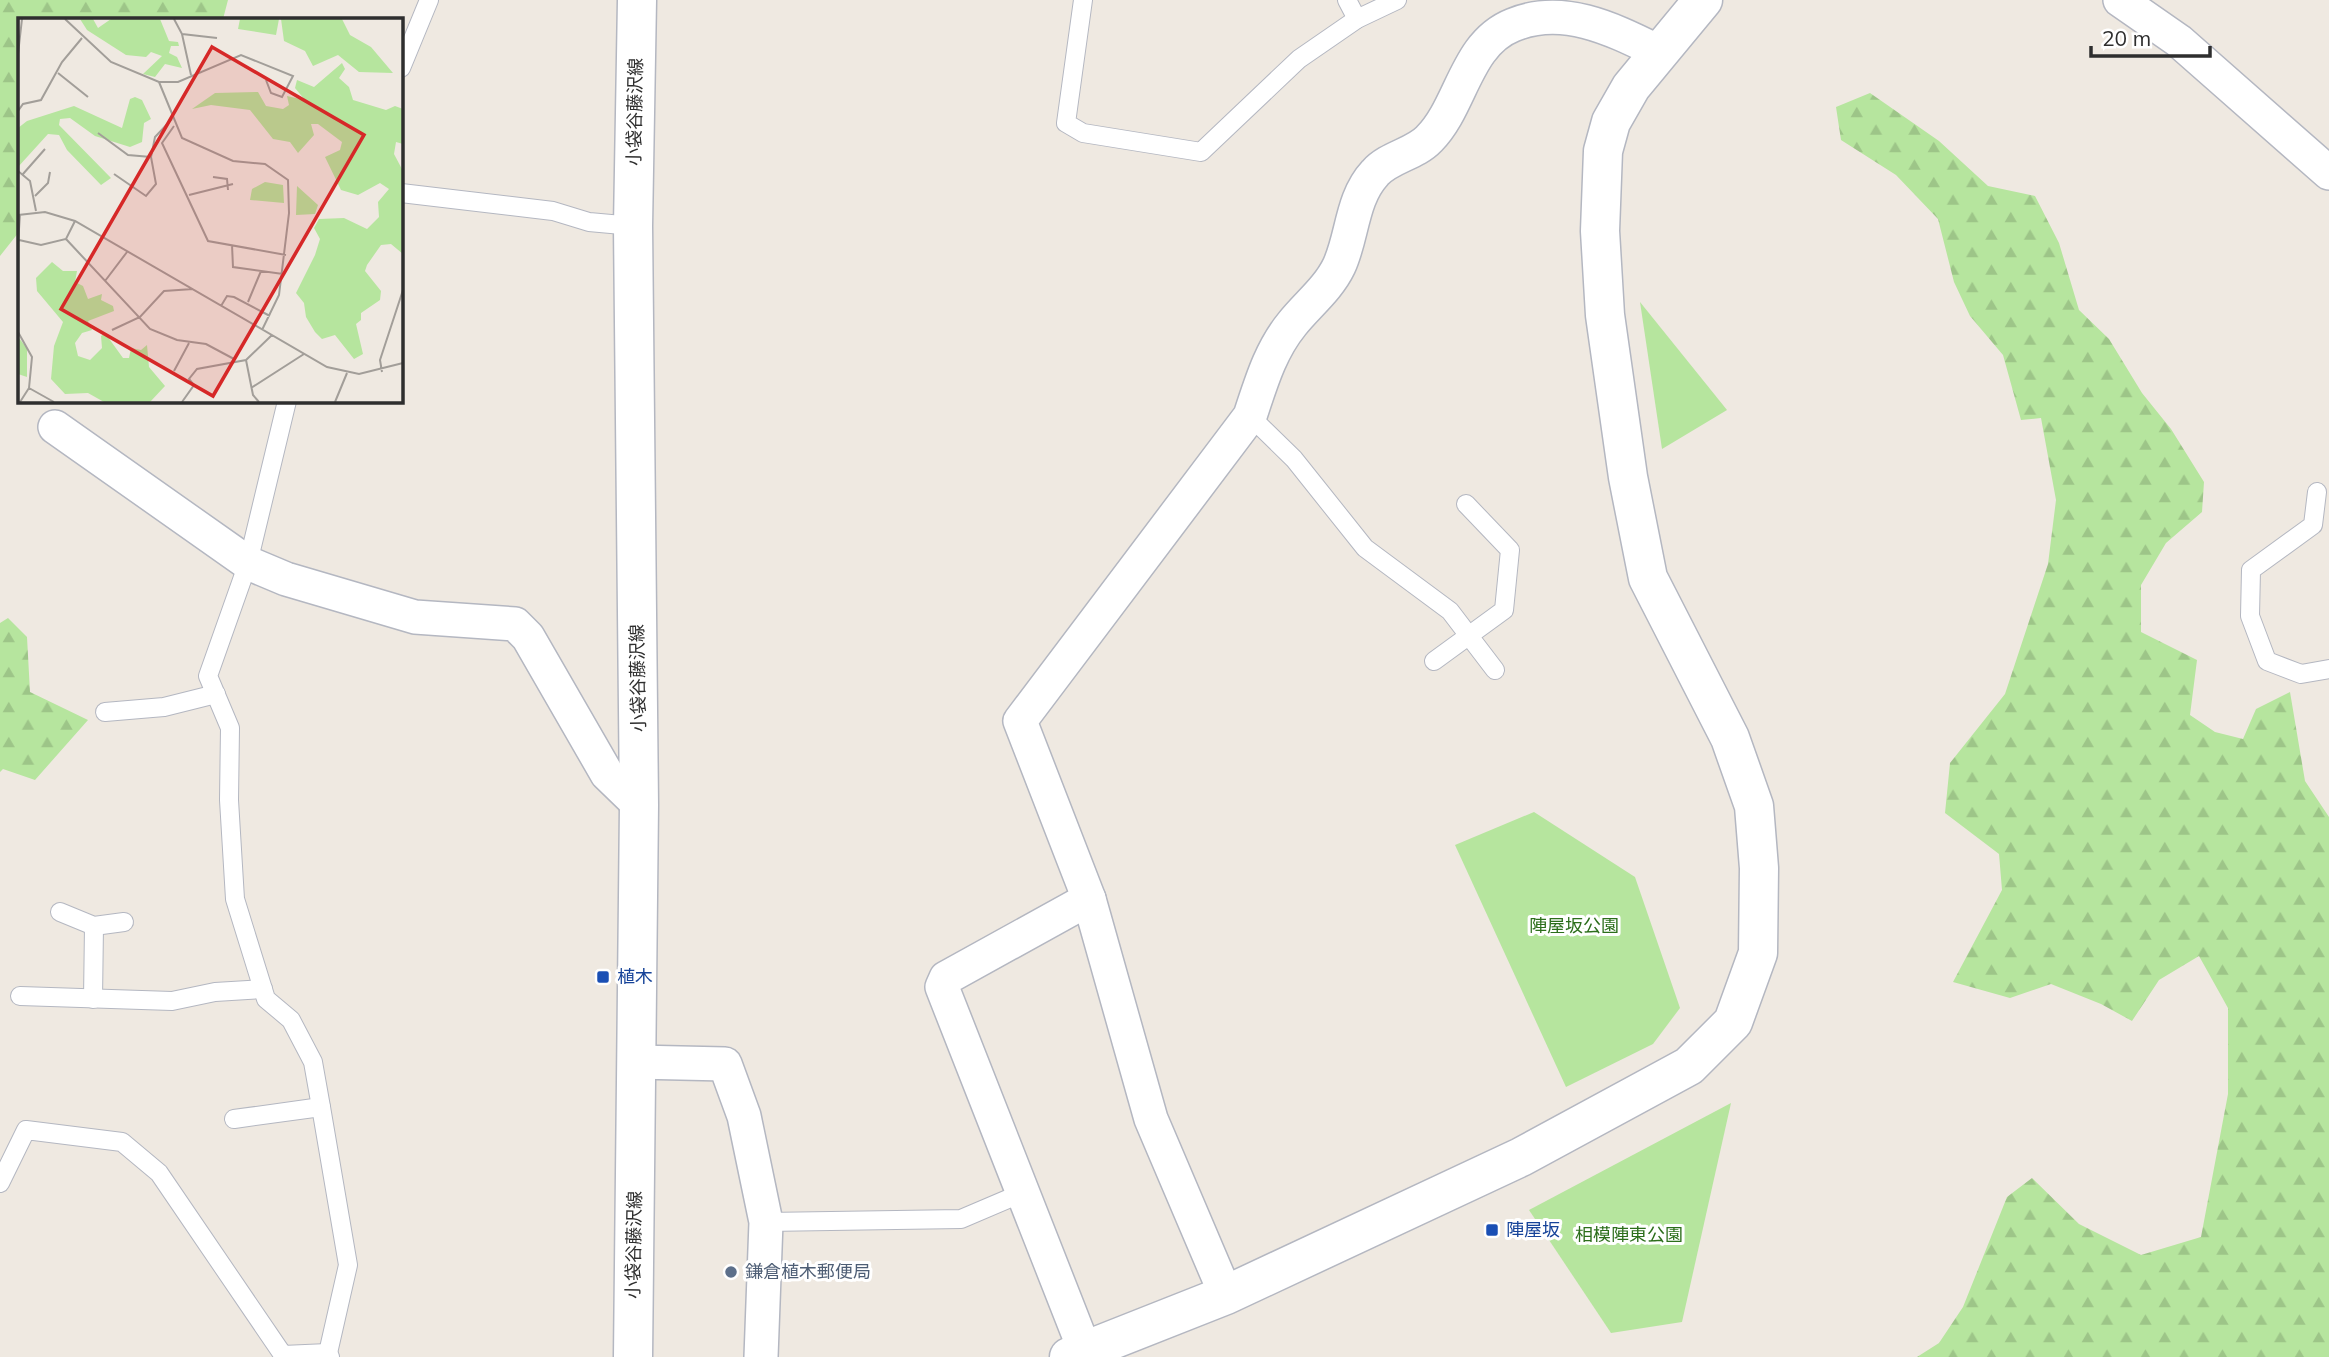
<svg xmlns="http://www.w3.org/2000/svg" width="2329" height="1357" font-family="Mulish,'Noto Sans JP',sans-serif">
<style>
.forest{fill:url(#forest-firs)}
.park{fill:#b6e59e}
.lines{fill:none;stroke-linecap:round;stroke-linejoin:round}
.service-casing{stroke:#b4b7c1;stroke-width:20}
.minor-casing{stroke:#b4b7c1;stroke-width:36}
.tertiary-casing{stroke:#b4b7c1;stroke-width:41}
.secondary-casing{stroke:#b4b7c1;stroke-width:41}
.service{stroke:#fff;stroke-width:18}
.minor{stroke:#fff;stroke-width:33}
.tertiary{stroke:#fff;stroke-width:38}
.secondary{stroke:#fff;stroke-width:38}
.transit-dot{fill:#1a4fb4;stroke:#fff;stroke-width:2.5}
.service-dot{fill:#5c6f8a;stroke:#fff;stroke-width:2.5}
.labels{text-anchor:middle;stroke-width:6;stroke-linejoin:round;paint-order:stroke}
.street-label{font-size:18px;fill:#2e2e2e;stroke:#fff}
.park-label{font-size:18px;fill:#2c6e1b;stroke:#fff}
.transit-label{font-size:18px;fill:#164399;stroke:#fff;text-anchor:start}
.service-label{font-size:18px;fill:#4e5e75;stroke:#fff;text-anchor:start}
.inset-road{fill:none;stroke:#a29e99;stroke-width:2}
.view{fill:#d62828;fill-opacity:0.15;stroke:#d62828;stroke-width:3.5}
.inset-edge{fill:none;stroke:#2e2e2e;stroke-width:3.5}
</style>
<defs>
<pattern id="forest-firs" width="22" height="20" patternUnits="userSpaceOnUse" patternTransform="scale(1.75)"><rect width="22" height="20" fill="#b6e59e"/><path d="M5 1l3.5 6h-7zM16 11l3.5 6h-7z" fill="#9dc588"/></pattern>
</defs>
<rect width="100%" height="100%" fill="#efe9e1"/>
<g class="forest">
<path d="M 0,0 L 228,0 L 223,19 L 19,19 L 19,232 L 0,256 Z"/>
<path d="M 1870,93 L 1939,141 L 1988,186 L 2035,196 L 2059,243 L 2079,310 L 2109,339 L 2142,393 L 2171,429 L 2204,482 L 2202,512 L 2166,543 L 2141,585 L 2141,632 L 2197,660 L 2190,715 L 2215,732 L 2243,739 L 2256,709 L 2290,692 L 2305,781 L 2329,817 L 2329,1357 L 1917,1357 L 1939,1343 L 1963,1307 L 2007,1197 L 2032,1178 L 2079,1224 L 2141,1255 L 2201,1237 L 2228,1094 L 2228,1008 L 2199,956 L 2159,980 L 2132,1021 L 2101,1004 L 2051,984 L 2010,998 L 1953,982 L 2002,890 L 1999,854 L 1945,813 L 1950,763 L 2005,694 L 2048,564 L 2056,500 L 2041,418 L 2021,420 L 2003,355 L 1970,316 L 1954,282 L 1938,219 L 1896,175 L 1841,140 L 1836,107 Z"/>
<path d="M 8,618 L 27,637 L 30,692 L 88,720 L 35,780 L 3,769 L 0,772 L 0,623 Z"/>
</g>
<g class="park">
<path d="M 1640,302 L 1727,410 L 1662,449 Z"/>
<path d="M 1534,812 L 1635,877 L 1680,1008 L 1653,1044 L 1566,1087 L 1455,845 Z"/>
<path d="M 1731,1103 L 1682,1322 L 1611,1333 L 1529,1210 Z"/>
</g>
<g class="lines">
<g class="service-casing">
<g id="service">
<path d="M 1083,0 L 1066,123 L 1083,133 L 1201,152 L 1299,59 L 1357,19 L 1397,0"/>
<path d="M 1347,0 L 1357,19"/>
<path d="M 401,68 L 429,0"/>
<path d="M 401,193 L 553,211 L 589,222 L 633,226"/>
<path d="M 287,401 L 248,563 L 208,676 L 230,728 L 229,800 L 235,899 L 266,999 L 291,1020 L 313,1062 L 321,1107 L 348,1265 L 328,1353"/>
<path d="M 1250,416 L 1294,459 L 1365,548 L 1450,611 L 1495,670"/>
<path d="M 2317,492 L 2313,525 L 2251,570 L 2250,616 L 2267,661 L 2301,674 L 2329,669"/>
<path d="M 1434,661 L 1504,610 L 1510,550 L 1466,504"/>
<path d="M 105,712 L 164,707 L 216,694"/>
<path d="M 60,912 L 94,926 L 124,922"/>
<path d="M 20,996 L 172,1001 L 215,992 L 263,989"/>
<path d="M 93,999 L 94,926"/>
<path d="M 234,1119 L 321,1107"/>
<path d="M 0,1183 L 26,1130 L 122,1142 L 159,1173 L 283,1355 L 328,1353 L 330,1357"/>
<path d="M 766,1222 L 961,1219 L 1022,1193"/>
</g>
</g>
<g class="minor-casing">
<g id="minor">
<path d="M 2120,0 L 2179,41 L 2329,173"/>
<path d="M 55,427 L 248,563 L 286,579 L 415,617 L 515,624 L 528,637 L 607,774 L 639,805"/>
<path d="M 636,1062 L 725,1064 L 744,1116 L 766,1222 L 761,1357"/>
<path d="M 1226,1295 L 1151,1119 L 1089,899 L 1020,721 L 1250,416 C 1261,383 1270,351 1292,324 C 1307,305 1328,289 1339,266 C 1353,236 1351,199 1375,173 C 1389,157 1415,154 1429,139 C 1462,106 1465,44 1513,25 C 1564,4 1614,30 1659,52"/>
<path d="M 1085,1351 L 942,987 L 946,978 L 1089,899"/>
</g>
</g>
<g class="tertiary-casing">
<path id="tertiary" d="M 1069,1357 L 1226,1295 L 1521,1157 L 1689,1066 L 1733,1022 L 1758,953 L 1759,868 L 1754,806 L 1730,738 L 1648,578 L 1628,477 L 1605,315 L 1600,231 L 1603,151 L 1611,122 L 1631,87 L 1703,0"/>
</g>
<g class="secondary-casing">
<path id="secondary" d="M 633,1357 L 639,805 L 633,226 L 637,0"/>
</g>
<use href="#service" class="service"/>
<use href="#minor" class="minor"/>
<use href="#tertiary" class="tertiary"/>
<use href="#secondary" class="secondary"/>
</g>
<g class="transit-dot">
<rect x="596" y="970" width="14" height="14" rx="3.5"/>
<rect x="1485" y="1223" width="14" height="14" rx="3.5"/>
</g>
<circle class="service-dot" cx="731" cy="1272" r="7"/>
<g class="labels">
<g class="street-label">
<text transform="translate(635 112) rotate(-89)" y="6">小袋谷藤沢線</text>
<text transform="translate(638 678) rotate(-91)" y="6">小袋谷藤沢線</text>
<text transform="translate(634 1245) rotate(-89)" y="6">小袋谷藤沢線</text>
</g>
<g class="park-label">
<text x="1574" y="932">陣屋坂公園</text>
<text x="1629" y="1241">相模陣東公園</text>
</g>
<g class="transit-label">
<text x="617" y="983">植木</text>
<text x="1506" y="1236">陣屋坂</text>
</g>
<g class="service-label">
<text x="745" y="1278">鎌倉植木郵便局</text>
</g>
</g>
<g transform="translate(18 18)">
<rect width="385" height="385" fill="#efe9e1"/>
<path d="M 62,1 L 75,1 L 80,10 L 93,1 L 142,1 L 151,23 L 160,24 L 161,28 L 153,28 L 151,35 L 159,39 L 164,50 L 147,46 L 137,59 L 125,56 L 144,38 L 133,34 L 128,39 L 108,37 L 69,12 ZM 263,1 L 324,1 L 332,17 L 353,29 L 375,55 L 341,54 L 320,37 L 295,48 L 287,33 L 266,23 ZM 324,45 L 327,51 L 321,60 L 331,69 L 335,82 L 368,92 L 377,88 L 385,91 L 385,126 L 378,124 L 376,136 L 385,153 L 385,236 L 373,226 L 363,227 L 349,247 L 347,253 L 363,273 L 362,282 L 343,295 L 343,302 L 338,306 L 345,336 L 336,341 L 317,317 L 304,321 L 297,314 L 288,299 L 286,285 L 278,275 L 297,237 L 302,221 L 296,210 L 301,201 L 326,200 L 349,211 L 361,199 L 360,184 L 371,171 L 362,165 L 340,177 L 323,172 L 307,139 L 322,132 L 324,124 L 300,106 L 293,106 L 296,117 L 280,135 L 272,124 L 255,121 L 232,92 L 193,87 L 174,91 L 197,75 L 240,74 L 248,88 L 265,91 L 271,87 L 269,78 L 287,82 L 277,70 L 279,62 L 296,69 ZM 117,79 L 124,82 L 133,101 L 126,105 L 124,124 L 112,129 L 77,118 L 52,100 L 42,101 L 41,107 L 93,160 L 83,167 L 49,132 L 41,117 L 30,116 L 0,149 L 0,110 L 9,103 L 56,88 L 104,110 L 112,81 ZM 34,244 L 45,253 L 59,253 L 57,264 L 65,268 L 70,281 L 84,276 L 83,282 L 95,288 L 96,293 L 70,303 L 74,312 L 64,315 L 57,325 L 60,338 L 72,342 L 84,330 L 83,318 L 87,315 L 105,340 L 111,340 L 113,330 L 123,332 L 129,327 L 131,349 L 147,368 L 132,384 L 86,384 L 70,375 L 47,376 L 33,361 L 36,328 L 45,304 L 19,273 L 18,260 ZM 0,319 L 9,330 L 9,359 L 0,356 Z" fill="#b6e59e"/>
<path d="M 222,1 L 261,1 L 258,17 L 220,11 ZM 247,164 L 265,167 L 266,185 L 232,182 L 234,171 ZM 279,168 L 300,187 L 297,196 L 278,197 Z" fill="#b6e59e"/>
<path class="inset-road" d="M 47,1 L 93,44 L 141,64 L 160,64 L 223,37 L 275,58 L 264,79 L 253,75 L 248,62M 156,1 L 164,16 L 173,57M 164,16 L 199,20M 0,36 L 4,1M 40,55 L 70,79M 141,64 L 164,120 L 215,143 L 247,146 L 270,162 L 271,195 L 261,277 L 244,312M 0,93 L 5,86 L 23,82 L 44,44 L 64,20M 156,108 L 144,125 L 190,223 L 268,237M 80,115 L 110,137 L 133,139M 0,153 L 12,163 L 18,193M 5,156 L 27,131M 96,156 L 128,178 L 138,166 L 133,139 L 137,119 L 154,101M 195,159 L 209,161 L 210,172M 171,177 L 215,166M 17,178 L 30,165 L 32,154M 0,197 L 27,194 L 57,203 L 309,349 L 341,356 L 385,345M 48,221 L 132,311 L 159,322 L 188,326 L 216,341M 1,222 L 23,227 L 48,221 L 57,203M 0,226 L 2,196M 214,227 L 215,249 L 265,256M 87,263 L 109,234M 230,284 L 243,253M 203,288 L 209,278 L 216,279 L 252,298M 94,312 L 122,299 L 146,273 L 175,271M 0,314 L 14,339 L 11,370 L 2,384M 228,342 L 235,377 L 241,384M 156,353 L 171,325M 364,354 L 362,342 L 385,272M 11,370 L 36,384M 233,370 L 286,336M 164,384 L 176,367 L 171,361 L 179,351 L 228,342 L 254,317M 317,384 L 329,355"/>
<path class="view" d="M 194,29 L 346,117 L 195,378 L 43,291 Z"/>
<rect width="385" height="385" class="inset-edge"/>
</g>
<path d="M2091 46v10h119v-10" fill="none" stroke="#2e2e2e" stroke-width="3.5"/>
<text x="2102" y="46" font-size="21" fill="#2e2e2e" stroke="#ffffff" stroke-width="5" paint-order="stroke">20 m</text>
</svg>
